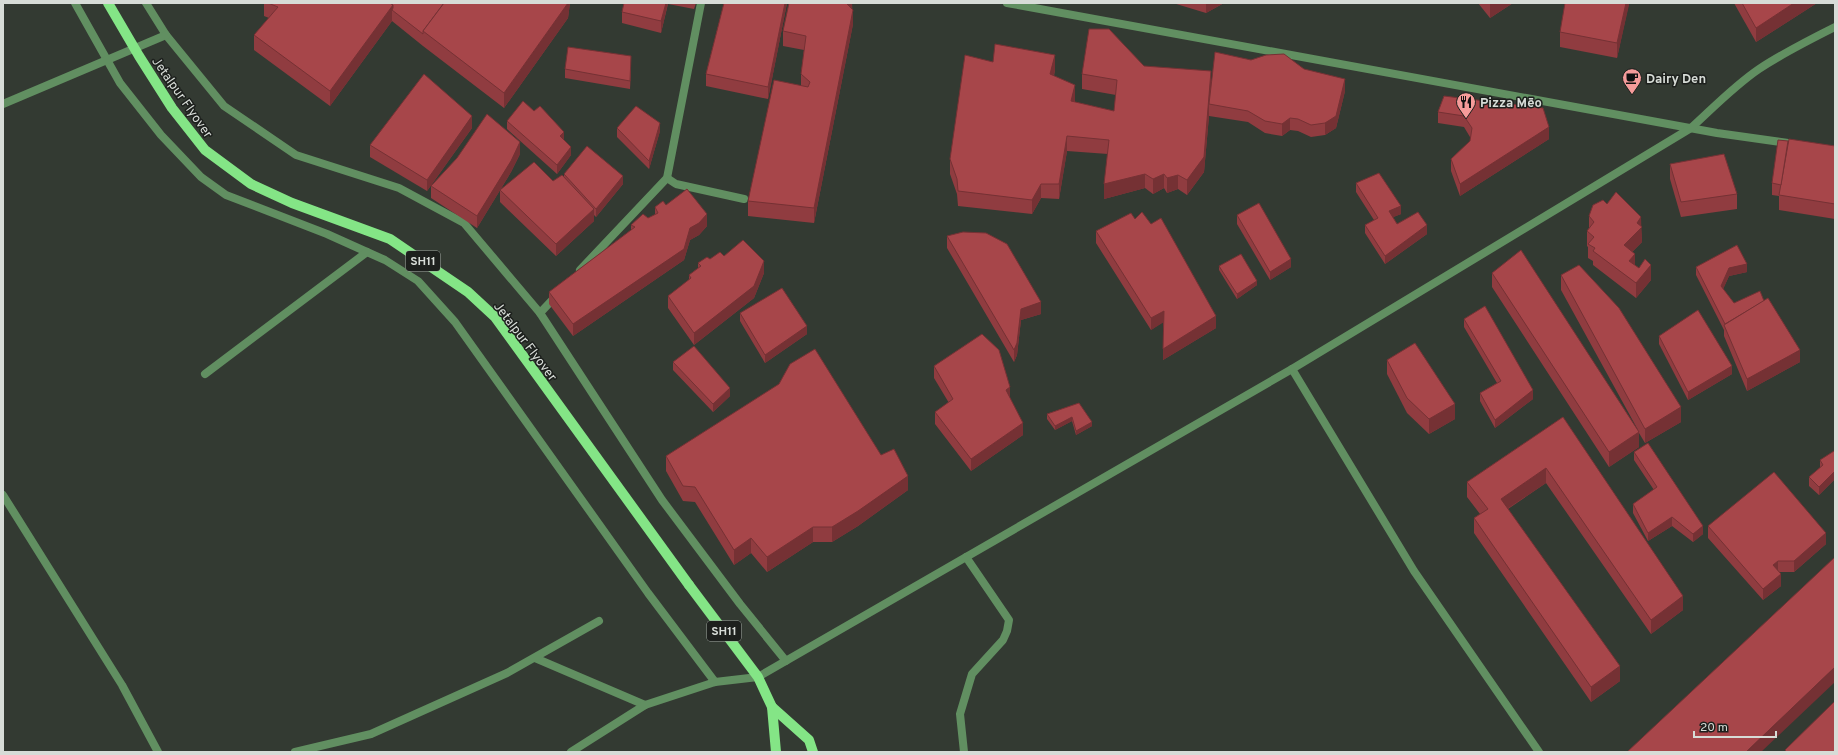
<svg xmlns="http://www.w3.org/2000/svg" width="1838" height="755" font-family="Overpass,sans-serif">
<style>
.lines{fill:none;stroke-linecap:round;stroke-linejoin:round}
.service{stroke:#618f61;stroke-width:8}
.minor{stroke:#618f61;stroke-width:8}
.primary{stroke:#84e586;stroke-width:10}
.primary-bridge{stroke:#84e586;stroke-width:10}
.wall{fill:#903c40}
.shaded-wall{fill:#753134}
.building{fill:#a7464a;stroke:#753134}
.labels{text-anchor:middle;stroke-width:3;stroke-linejoin:round;paint-order:stroke}
.shield{fill:#1d201d;stroke:#9fa49f;stroke-width:1}
.shield-label{font-size:12px;font-weight:bold;fill:#d7dcd7}
.poi-label{font-size:13px;font-weight:bold;fill:#d7dcd7;stroke:#1d201d;text-anchor:start}
.street-label{font-size:13px;fill:#d7dcd7;stroke:#1d201d}
</style>
<rect width="100%" height="100%" fill="#333a32"/>
<g class="lines">
<path class="service" d="M 964,752 L 960,714 L 972,674 L 1003,640 L 1007,631 L 1009,620 L 966,557"/>
<g class="minor">
<path d="M 75,3 L 120,83 L 161,135 L 201,177 L 226,195 L 327,234 L 367,252 L 385,260 L 418,281 L 455,322 L 648,593 L 715,682"/>
<path d="M 146,3 L 166,35 L 224,106 L 296,155 L 399,188 L 464,223 L 540,313 L 662,500 L 740,604 L 786,661"/>
<path d="M 1007,3 L 1717,133 L 1788,143"/>
<path d="M 3,104 L 166,35"/>
<path d="M 667,178 L 676,184 L 744,199"/>
<path d="M 580,270 L 667,178 L 701,3"/>
<path d="M 540,313 L 556,296"/>
<path d="M 1292,369 L 1414,571 L 1539,752"/>
<path d="M 205,374 L 367,252"/>
<path d="M 3,495 L 122,685 L 158,752"/>
<path d="M 535,658 L 645,705"/>
<path d="M 295,752 L 371,734 L 507,673 L 599,621"/>
<path d="M 571,752 L 645,705 L 715,682 L 758,677 L 1292,369 L 1691,128 C 1713,108 1734,86 1759,69 C 1783,53 1809,40 1835,27"/>
</g>
<g class="primary">
<path d="M 689,585 L 758,677 L 772,707 L 776,752"/>
<path d="M 772,707 L 809,740 L 813,752"/>
</g>
<path class="primary-bridge" d="M 108,3 L 139,56 L 172,108 L 205,150 L 251,184 L 292,203 L 390,239 L 468,292 L 495,317 L 689,585"/>
</g>
<g class="wall">
<path d="M 264,3 L 570,3 L 568,18 L 504,108 L 423,46 L 392,21 L 330,106 L 254,50 L 254,35 L 269,18 L 264,16 Z"/>
<path d="M 624,3 L 696,3 L 694,9 L 668,4 L 661,33 L 622,23 L 622,12 Z"/>
<path d="M 724,3 L 787,3 L 768,99 L 706,86 L 706,74 Z"/>
<path d="M 852,3 L 853,24 L 814,223 L 748,216 L 748,201 L 801,86 L 801,74 L 804,50 L 783,46 L 783,31 Z"/>
<path d="M 1173,3 L 1224,3 L 1206,13 Z"/>
<path d="M 1478,3 L 1513,3 L 1490,18 Z"/>
<path d="M 1629,3 L 1617,58 L 1560,47 L 1560,32 Z"/>
<path d="M 1734,3 L 1817,3 L 1756,42 Z"/>
<path d="M 1251,60 L 1304,69 L 1345,91 L 1336,128 L 1325,135 L 1311,137 L 1298,131 L 1290,130 L 1282,136 L 1265,133 L 1248,122 L 1209,116 L 1204,172 L 1187,195 L 1178,189 L 1167,193 L 1164,188 L 1153,194 L 1145,188 L 1104,199 L 1108,154 L 1067,151 L 1059,199 L 1041,198 L 1032,214 L 958,206 L 957,194 L 950,174 L 950,159 L 993,62 L 1055,70 L 1054,76 L 1075,100 L 1075,102 L 1114,111 L 1116,95 L 1082,89 L 1082,74 L 1144,66 L 1211,81 Z"/>
<path d="M 631,64 L 630,89 L 565,78 L 565,69 Z"/>
<path d="M 1444,96 L 1549,139 L 1460,196 L 1451,171 L 1451,159 L 1470,141 L 1470,137 L 1464,127 L 1438,123 L 1438,112 Z"/>
<path d="M 507,121 L 564,140 L 571,155 L 557,174 L 507,129 Z"/>
<path d="M 472,128 L 427,191 L 370,157 L 370,145 Z"/>
<path d="M 617,128 L 660,131 L 649,169 L 617,137 Z"/>
<path d="M 1788,141 L 1835,146 L 1835,219 L 1779,210 L 1779,196 L 1772,195 L 1772,183 Z"/>
<path d="M 520,154 L 511,172 L 477,228 L 431,198 L 431,186 Z"/>
<path d="M 1670,164 L 1737,194 L 1737,209 L 1681,217 L 1670,179 Z"/>
<path d="M 564,174 L 623,184 L 596,217 L 594,215 L 594,221 L 556,256 L 500,202 L 500,190 L 553,181 L 564,176 Z"/>
<path d="M 1356,183 L 1401,214 L 1393,217 L 1397,224 L 1427,234 L 1385,264 L 1365,233 L 1365,225 L 1374,220 L 1356,192 Z"/>
<path d="M 1607,204 L 1641,227 L 1642,242 L 1632,252 L 1635,266 L 1651,280 L 1636,298 L 1593,265 L 1593,261 L 1588,258 L 1588,247 L 1587,246 L 1587,231 L 1589,228 L 1589,216 Z"/>
<path d="M 666,205 L 707,226 L 699,235 L 690,240 L 684,260 L 573,336 L 549,304 L 549,292 L 631,230 L 631,225 L 648,218 L 655,215 L 655,207 Z"/>
<path d="M 1237,215 L 1291,267 L 1270,280 L 1237,224 Z"/>
<path d="M 1096,231 L 1216,328 L 1163,360 L 1163,322 L 1151,330 L 1096,243 Z"/>
<path d="M 947,236 L 1041,314 L 1021,320 L 1017,355 L 1014,362 L 947,248 Z"/>
<path d="M 724,256 L 764,273 L 754,298 L 694,345 L 668,308 L 668,296 L 689,280 L 689,275 L 698,268 L 698,263 L 710,259 Z"/>
<path d="M 1219,266 L 1257,285 L 1237,299 L 1219,270 Z"/>
<path d="M 1696,267 L 1747,272 L 1729,276 L 1723,289 L 1734,303 L 1764,301 L 1800,362 L 1747,391 L 1724,336 L 1724,330 L 1696,275 Z"/>
<path d="M 1492,273 L 1638,430 L 1561,290 L 1561,275 L 1681,422 L 1645,443 L 1639,433 L 1639,447 L 1609,467 L 1492,287 Z"/>
<path d="M 740,313 L 807,334 L 765,363 L 740,321 Z"/>
<path d="M 1464,319 L 1533,399 L 1495,428 L 1480,401 L 1480,393 L 1497,383 L 1464,327 Z"/>
<path d="M 1659,336 L 1732,374 L 1688,400 L 1659,344 Z"/>
<path d="M 1387,360 L 1455,419 L 1429,434 L 1407,413 L 1387,374 Z"/>
<path d="M 673,362 L 730,396 L 713,412 L 673,370 Z"/>
<path d="M 934,366 L 1010,398 L 1023,435 L 971,471 L 935,424 L 935,412 L 949,403 L 934,378 Z"/>
<path d="M 1079,403 L 1092,426 L 1076,435 L 1072,421 L 1055,430 L 1047,419 L 1047,414 Z"/>
<path d="M 1563,417 L 1683,610 L 1651,634 L 1546,483 L 1508,509 L 1620,681 L 1591,702 L 1474,533 L 1474,518 L 1480,514 L 1467,497 L 1467,482 Z"/>
<path d="M 1634,452 L 1703,534 L 1693,542 L 1672,526 L 1648,541 L 1633,513 L 1633,504 L 1654,490 L 1634,460 Z"/>
<path d="M 1835,452 L 1835,482 L 1834,480 L 1819,495 L 1809,486 L 1809,477 L 1820,468 L 1820,460 Z"/>
<path d="M 881,455 L 908,490 L 858,526 L 832,542 L 813,542 L 767,572 L 751,553 L 734,565 L 695,502 L 683,501 L 666,471 L 666,456 Z"/>
<path d="M 1708,526 L 1826,544 L 1794,572 L 1780,572 L 1781,586 L 1763,600 L 1708,538 Z"/>
</g>
<g class="shaded-wall">
<path d="M 568,3 L 570,3 L 568,18 L 504,108 L 504,93 Z"/>
<path d="M 666,3 L 668,3 L 661,33 L 661,21 Z"/>
<path d="M 785,3 L 787,3 L 768,99 L 768,87 Z"/>
<path d="M 848,3 L 852,3 L 852,9 L 847,18 Z"/>
<path d="M 1206,3 L 1224,3 L 1206,13 Z"/>
<path d="M 1491,3 L 1513,3 L 1490,18 L 1490,4 Z"/>
<path d="M 1626,3 L 1629,3 L 1629,5 L 1617,58 L 1617,43 Z"/>
<path d="M 1794,3 L 1817,3 L 1756,42 L 1756,28 Z"/>
<path d="M 393,5 L 393,11 L 392,10 L 392,21 L 330,106 L 330,91 Z"/>
<path d="M 853,10 L 853,24 L 814,223 L 814,208 Z"/>
<path d="M 1055,55 L 1055,70 L 1050,89 L 1050,74 Z"/>
<path d="M 631,56 L 631,64 L 630,89 L 630,81 Z"/>
<path d="M 1211,71 L 1211,86 L 1209,104 L 1209,116 L 1204,172 L 1187,195 L 1187,180 Z"/>
<path d="M 1345,79 L 1345,91 L 1336,128 L 1325,135 L 1325,123 Z"/>
<path d="M 1075,85 L 1075,100 L 1071,116 L 1071,101 Z"/>
<path d="M 472,116 L 472,128 L 427,191 L 427,180 Z"/>
<path d="M 1290,118 L 1290,130 L 1282,136 L 1282,124 Z"/>
<path d="M 660,123 L 660,131 L 649,169 L 649,161 Z"/>
<path d="M 1549,127 L 1549,139 L 1460,196 L 1460,184 Z"/>
<path d="M 564,132 L 564,140 L 560,145 L 560,136 Z"/>
<path d="M 1067,136 L 1067,151 L 1059,199 L 1059,184 Z"/>
<path d="M 520,142 L 520,154 L 511,172 L 477,228 L 477,216 Z"/>
<path d="M 571,147 L 571,155 L 557,174 L 557,165 Z"/>
<path d="M 1145,174 L 1145,188 L 1104,199 L 1104,184 Z"/>
<path d="M 1164,174 L 1164,188 L 1153,194 L 1153,179 Z"/>
<path d="M 1178,175 L 1178,189 L 1167,193 L 1167,178 Z"/>
<path d="M 623,176 L 623,184 L 596,217 L 596,209 Z"/>
<path d="M 1041,184 L 1041,198 L 1032,214 L 1032,200 Z"/>
<path d="M 1401,206 L 1401,214 L 1389,219 L 1389,211 Z"/>
<path d="M 594,209 L 594,221 L 556,256 L 556,244 Z"/>
<path d="M 707,214 L 707,226 L 699,235 L 690,240 L 684,260 L 573,336 L 573,324 Z"/>
<path d="M 1641,217 L 1642,242 L 1624,260 L 1624,245 L 1637,223 Z"/>
<path d="M 1427,225 L 1427,234 L 1385,264 L 1385,256 Z"/>
<path d="M 1635,254 L 1635,268 L 1629,261 Z"/>
<path d="M 1291,259 L 1291,267 L 1270,280 L 1270,272 Z"/>
<path d="M 764,261 L 764,273 L 754,298 L 694,345 L 694,333 Z"/>
<path d="M 1747,264 L 1747,272 L 1729,276 L 1721,294 L 1721,286 L 1729,268 Z"/>
<path d="M 1651,265 L 1651,280 L 1636,298 L 1636,283 Z"/>
<path d="M 1257,281 L 1257,285 L 1237,299 L 1237,294 Z"/>
<path d="M 1041,302 L 1041,314 L 1021,320 L 1017,355 L 1014,362 L 1014,350 L 1021,309 Z"/>
<path d="M 1164,311 L 1164,322 L 1151,330 L 1151,318 Z"/>
<path d="M 1216,316 L 1216,328 L 1163,360 L 1163,349 Z"/>
<path d="M 807,326 L 807,334 L 765,363 L 765,355 Z"/>
<path d="M 1800,350 L 1800,362 L 1747,391 L 1747,379 Z"/>
<path d="M 1732,366 L 1732,374 L 1688,400 L 1688,392 Z"/>
<path d="M 1010,387 L 1010,398 L 1006,390 Z"/>
<path d="M 730,388 L 730,396 L 713,412 L 713,404 Z"/>
<path d="M 1533,390 L 1533,399 L 1495,428 L 1495,420 Z"/>
<path d="M 1455,404 L 1455,419 L 1429,434 L 1429,419 Z"/>
<path d="M 1681,407 L 1681,422 L 1645,443 L 1645,429 Z"/>
<path d="M 1072,417 L 1072,421 L 1055,430 L 1055,426 Z"/>
<path d="M 1092,422 L 1092,426 L 1076,435 L 1076,431 Z"/>
<path d="M 1023,423 L 1023,435 L 971,471 L 971,459 Z"/>
<path d="M 1639,432 L 1639,447 L 1609,467 L 1609,452 Z"/>
<path d="M 1546,468 L 1546,483 L 1501,513 L 1501,499 Z"/>
<path d="M 1834,472 L 1834,480 L 1819,495 L 1819,487 Z"/>
<path d="M 908,476 L 908,490 L 858,526 L 832,542 L 832,527 Z"/>
<path d="M 1672,517 L 1672,526 L 1648,541 L 1648,533 Z"/>
<path d="M 1703,526 L 1703,534 L 1693,542 L 1693,534 Z"/>
<path d="M 813,527 L 813,542 L 767,572 L 767,557 Z"/>
<path d="M 1826,533 L 1826,544 L 1794,572 L 1794,561 Z"/>
<path d="M 751,538 L 751,553 L 734,565 L 734,550 Z"/>
<path d="M 1778,561 L 1778,572 L 1773,565 Z"/>
<path d="M 1781,574 L 1781,586 L 1763,600 L 1763,589 Z"/>
<path d="M 1683,596 L 1683,610 L 1651,634 L 1651,620 Z"/>
<path d="M 1620,666 L 1620,681 L 1591,702 L 1591,687 Z"/>
<path d="M 1835,667 L 1835,682 L 1761,752 L 1746,752 Z"/>
</g>
<g class="building">
<path d="M 268,3 L 390,3 L 393,5 L 330,91 L 254,35 L 278,7 Z"/>
<path d="M 390,3 L 444,3 L 423,31 L 423,34 L 392,10 L 393,8 L 393,5 Z"/>
<path d="M 444,3 L 568,3 L 504,93 L 423,31 Z"/>
<path d="M 624,3 L 666,3 L 661,21 L 622,12 Z"/>
<path d="M 724,3 L 785,3 L 768,87 L 706,74 Z"/>
<path d="M 789,3 L 848,3 L 847,4 L 853,10 L 814,208 L 748,201 L 774,80 L 808,87 L 810,82 L 801,74 L 806,36 L 783,31 Z"/>
<path d="M 1565,3 L 1626,3 L 1617,43 L 1560,32 Z"/>
<path d="M 1742,3 L 1794,3 L 1756,28 Z"/>
<path d="M 1089,29 L 1109,29 L 1144,66 L 1211,71 L 1204,157 L 1187,180 L 1178,175 L 1167,178 L 1164,174 L 1153,179 L 1145,174 L 1104,184 L 1109,140 L 1067,136 L 1059,184 L 1041,184 L 1032,200 L 958,191 L 957,179 L 950,159 L 965,55 L 993,62 L 995,44 L 1055,55 L 1050,74 L 1075,85 L 1071,101 L 1114,111 L 1117,80 L 1082,74 Z"/>
<path d="M 568,47 L 631,56 L 630,81 L 565,69 Z"/>
<path d="M 1215,52 L 1251,60 L 1266,55 L 1284,54 L 1304,69 L 1345,79 L 1336,116 L 1325,123 L 1311,125 L 1298,119 L 1290,118 L 1282,124 L 1265,121 L 1248,111 L 1209,104 Z"/>
<path d="M 424,74 L 472,116 L 427,180 L 370,145 Z"/>
<path d="M 1444,96 L 1543,108 L 1549,127 L 1460,184 L 1451,159 L 1470,141 L 1472,128 L 1464,116 L 1438,112 Z"/>
<path d="M 523,101 L 534,111 L 540,106 L 564,132 L 560,136 L 571,147 L 557,165 L 507,121 Z"/>
<path d="M 636,106 L 660,123 L 649,161 L 617,128 Z"/>
<path d="M 487,114 L 520,142 L 511,161 L 477,216 L 431,186 L 457,158 Z"/>
<path d="M 1789,139 L 1835,146 L 1835,204 L 1779,195 Z"/>
<path d="M 1778,140 L 1788,141 L 1781,185 L 1772,183 Z"/>
<path d="M 587,146 L 623,176 L 596,209 L 564,174 Z"/>
<path d="M 1724,154 L 1737,194 L 1681,202 L 1670,164 Z"/>
<path d="M 534,162 L 553,181 L 562,175 L 594,209 L 556,244 L 500,190 Z"/>
<path d="M 1379,173 L 1401,206 L 1389,211 L 1397,224 L 1418,212 L 1427,225 L 1385,256 L 1365,225 L 1378,218 L 1356,183 Z"/>
<path d="M 687,189 L 707,214 L 699,223 L 690,228 L 684,249 L 573,324 L 549,292 L 635,227 L 631,225 L 643,214 L 648,218 L 658,213 L 655,207 L 663,201 L 666,205 Z"/>
<path d="M 1616,192 L 1641,217 L 1637,223 L 1642,227 L 1624,245 L 1635,254 L 1629,261 L 1639,268 L 1645,259 L 1651,265 L 1636,283 L 1593,251 L 1595,248 L 1588,244 L 1594,237 L 1587,231 L 1594,222 L 1589,216 L 1593,205 L 1603,200 L 1607,204 Z"/>
<path d="M 1259,203 L 1291,259 L 1270,272 L 1237,215 Z"/>
<path d="M 1142,212 L 1151,224 L 1161,218 L 1216,316 L 1163,349 L 1164,311 L 1151,318 L 1096,231 L 1131,213 L 1135,219 Z"/>
<path d="M 963,232 L 986,233 L 1007,244 L 1041,302 L 1021,309 L 1017,343 L 1014,350 L 947,236 Z"/>
<path d="M 743,240 L 764,261 L 754,286 L 694,333 L 668,296 L 691,278 L 689,275 L 701,266 L 698,263 L 707,257 L 710,259 L 720,252 L 724,256 Z"/>
<path d="M 1737,245 L 1747,264 L 1729,268 L 1721,286 L 1734,303 L 1760,291 L 1764,301 L 1725,324 L 1696,267 Z"/>
<path d="M 1521,250 L 1639,432 L 1609,452 L 1492,273 Z"/>
<path d="M 1241,254 L 1257,281 L 1237,294 L 1219,266 Z"/>
<path d="M 1579,265 L 1619,308 L 1681,407 L 1645,429 L 1561,275 Z"/>
<path d="M 782,288 L 807,326 L 765,355 L 740,313 Z"/>
<path d="M 1768,298 L 1800,350 L 1747,379 L 1724,325 Z"/>
<path d="M 1485,306 L 1533,390 L 1495,420 L 1480,393 L 1501,381 L 1464,319 Z"/>
<path d="M 1698,310 L 1732,366 L 1688,392 L 1659,336 Z"/>
<path d="M 982,334 L 999,350 L 1010,387 L 1006,390 L 1023,423 L 971,459 L 935,412 L 953,399 L 934,366 Z"/>
<path d="M 1415,343 L 1455,404 L 1429,419 L 1407,398 L 1387,360 Z"/>
<path d="M 694,346 L 730,388 L 713,404 L 673,362 Z"/>
<path d="M 815,349 L 881,455 L 894,449 L 908,476 L 858,511 L 832,527 L 813,527 L 767,557 L 751,538 L 734,550 L 695,487 L 683,486 L 666,456 L 779,384 L 790,364 Z"/>
<path d="M 1079,403 L 1092,422 L 1076,431 L 1072,417 L 1055,426 L 1047,414 Z"/>
<path d="M 1563,417 L 1683,596 L 1651,620 L 1546,468 L 1501,499 L 1620,666 L 1591,687 L 1474,518 L 1488,509 L 1467,482 Z"/>
<path d="M 1648,443 L 1703,526 L 1693,534 L 1672,517 L 1648,533 L 1633,504 L 1657,487 L 1634,452 Z"/>
<path d="M 1834,451 L 1835,452 L 1835,473 L 1834,472 L 1819,487 L 1809,477 L 1823,465 L 1820,460 Z"/>
<path d="M 1774,472 L 1826,533 L 1794,561 L 1778,561 L 1773,565 L 1781,574 L 1763,589 L 1708,526 Z"/>
<path d="M 1835,557 L 1835,667 L 1746,752 L 1627,752 Z"/>
<path d="M 1835,701 L 1835,752 L 1787,752 L 1785,750 Z"/>
</g>
<defs>
<g id="cafe-pin" transform="scale(1)"><path d="M0 17L-7.5 6A9.5 9.5 0 1 1 7.5 6Z" fill="#f59b9a" stroke="#1d201d"/><path d="M-5.5-4.5H6V0H3Q3 3.5 0 3.5H-2.5Q-5.5 3.5-5.5 0ZM3-3.2v2h1.7v-2ZM-6 4.5H4V6H-6Z" fill="#111"/></g>
<g id="restaurant-pin" transform="scale(1)"><path d="M0 17L-7.5 6A9.5 9.5 0 1 1 7.5 6Z" fill="#f59b9a" stroke="#1d201d"/><path d="M-5-6h1v4h1v-4h1v4h1v-4h1v5L-1.5 .5V6h-2V.5L-5-1ZM5-6V6H3V1.5H1.5Q1.5-4 5-6Z" fill="#111"/></g>
</defs>
<g fill-rule="evenodd">
<use href="#cafe-pin" x="1632" y="78"/>
<use href="#restaurant-pin" x="1466" y="102"/>
</g>
<g class="labels">
<g class="shield">
<rect x="406" y="251" width="34" height="20" rx="3"/>
<rect x="707" y="621" width="34" height="20" rx="3"/>
</g>
<g class="shield-label">
<text x="423" y="265">SH11</text>
<text x="724" y="635">SH11</text>
</g>
<g class="poi-label">
<text x="1646" y="83">Dairy Den</text>
<text x="1480" y="107">Pizza Mēo</text>
</g>
<g class="street-label">
<text transform="translate(183 97) rotate(55)" y="5">Jetalpur Flyover</text>
<text transform="translate(526 341) rotate(53)" y="5">Jetalpur Flyover</text>
</g>
</g>
<rect width="1838" height="755" fill="none" stroke="#d7dcd7" stroke-width="8"/>
<path d="M1694 731v6h82v-6" fill="none" stroke="#d7dcd7" stroke-width="2"/>
<text x="1700" y="731" font-size="12" fill="#d7dcd7" stroke="#1d201d" stroke-width="3" paint-order="stroke">20 m</text>
</svg>
